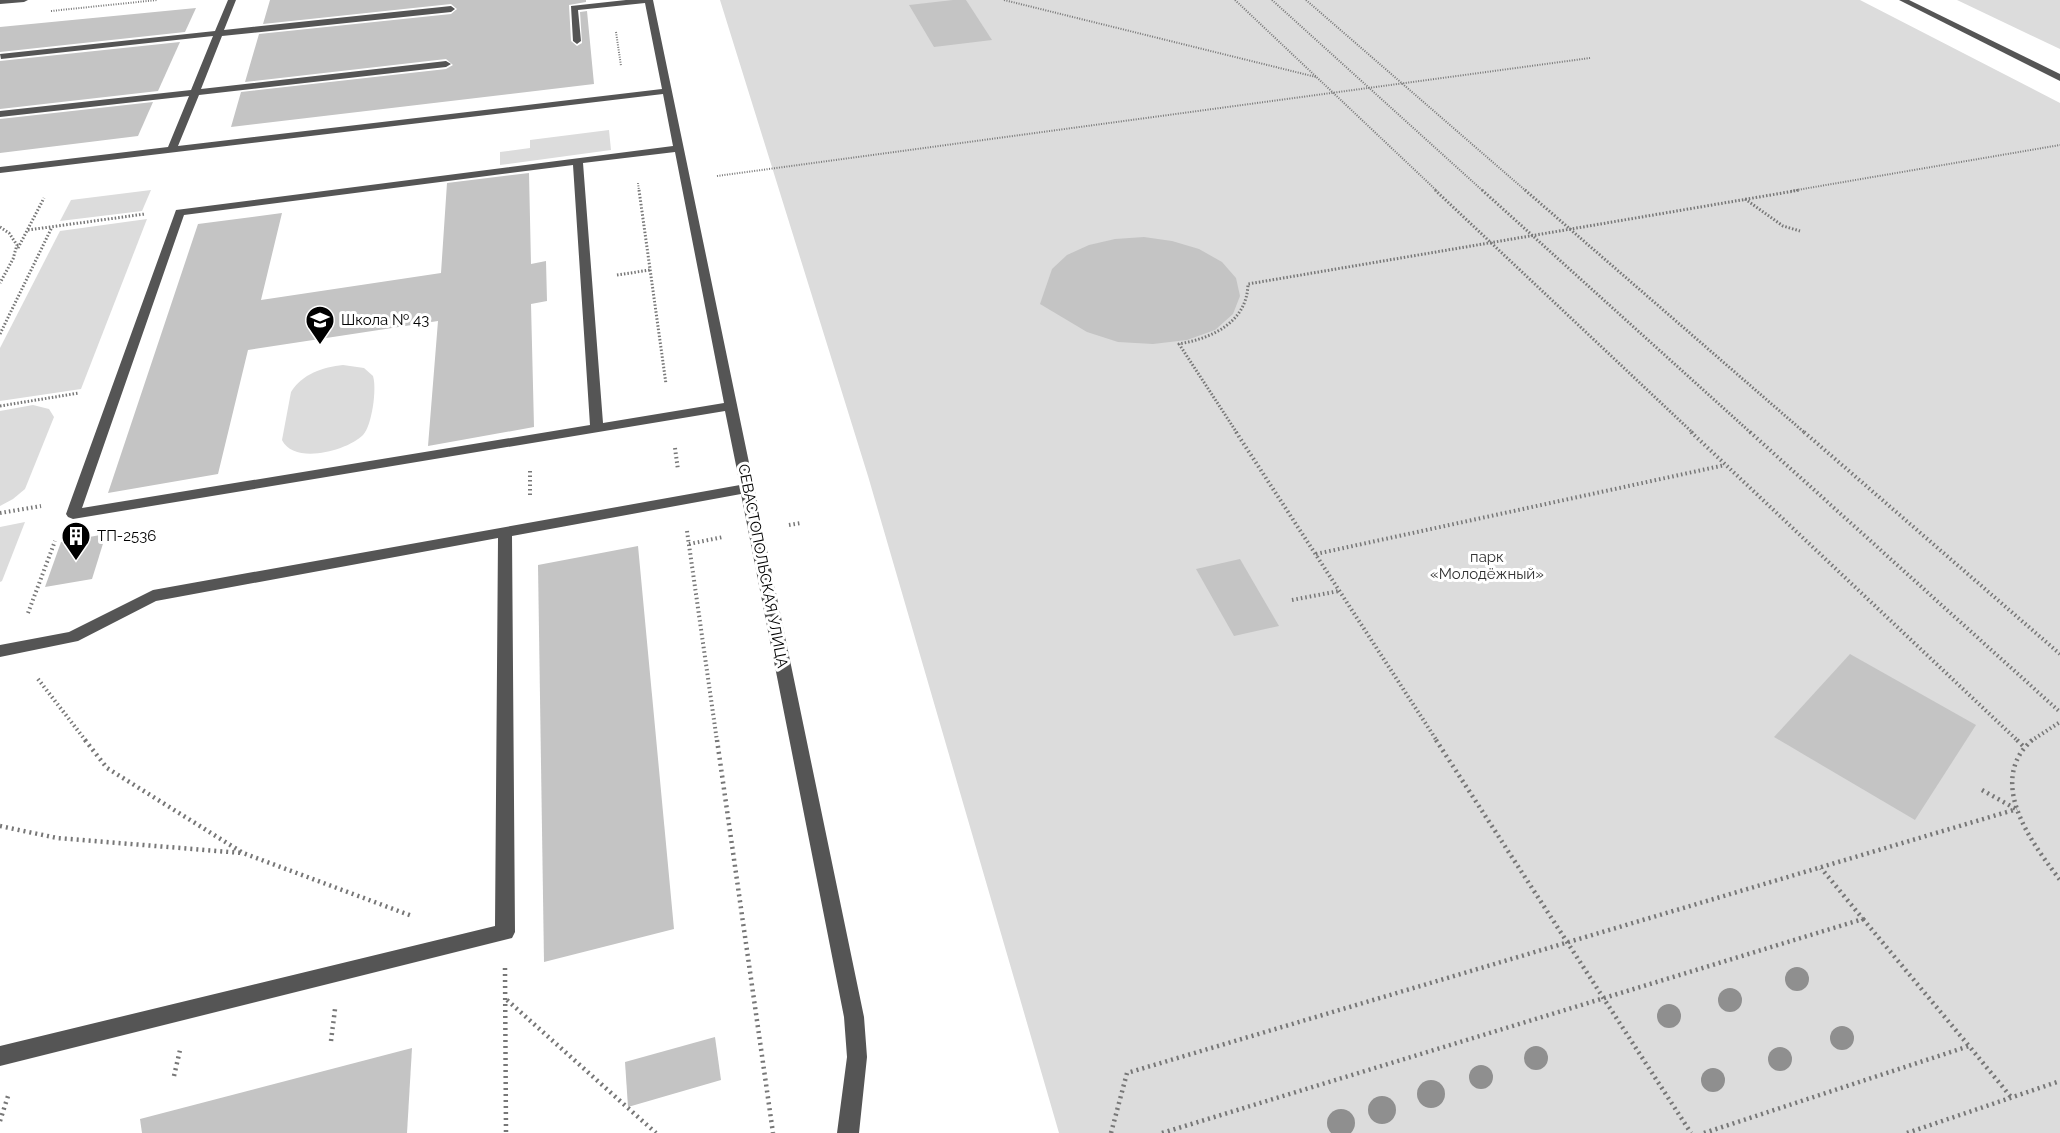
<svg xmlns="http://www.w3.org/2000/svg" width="2060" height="1133" font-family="Raleway,sans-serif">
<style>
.green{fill:#dcdcdc}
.building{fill:#c4c4c4}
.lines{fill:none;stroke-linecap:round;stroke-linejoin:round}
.path-far3{stroke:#777;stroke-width:2;stroke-dasharray:1 1.5;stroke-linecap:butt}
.path-far2{stroke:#777;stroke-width:3;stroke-dasharray:1.5 2;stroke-linecap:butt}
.path-far1{stroke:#777;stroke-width:4;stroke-dasharray:1.5 3;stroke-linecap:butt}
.path{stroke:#777;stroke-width:4.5;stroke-dasharray:2 4;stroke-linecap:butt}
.minor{fill:#555;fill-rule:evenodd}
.tree{fill:#8f8f8f}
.labels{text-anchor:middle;stroke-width:6;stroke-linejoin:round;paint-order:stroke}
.poi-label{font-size:15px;fill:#000;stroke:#fff;text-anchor:start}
.park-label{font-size:15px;fill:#333;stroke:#fff}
.street-label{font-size:15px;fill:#000;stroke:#fff}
</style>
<rect width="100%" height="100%" fill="#fff"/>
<g class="green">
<path d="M 720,0 L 1860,0 L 2060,103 L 2060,1133 L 1059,1133 L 868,476 Z"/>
<path d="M 1957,0 L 2060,0 L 2060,49 Z"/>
<path d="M 609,130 L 611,150 L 500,165 L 500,152 L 530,148 L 530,140 Z"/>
<path d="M 151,190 L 142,211 L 60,221 L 71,200 Z"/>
<path d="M 147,219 L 81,389 L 0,401 L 0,348 L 60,231 Z"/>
<path d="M 343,365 L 364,368 L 373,376 C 377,389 372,425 363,435 C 347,451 294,465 282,440 L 291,392 C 302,374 323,367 343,365 Z"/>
<path d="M 33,405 L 49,409 L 54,417 L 25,489 L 13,499 L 0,506 L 0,411 Z"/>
<path d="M 25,522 L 2,581 L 0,582 L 0,527 Z"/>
</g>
<g class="building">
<path d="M 270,0 L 586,0 L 586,2 L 569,5 L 571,41 L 577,46 L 582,43 L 580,12 L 587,11 L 594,84 L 231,127 L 241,92 L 446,69 L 453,65 L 446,59 L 245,82 L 259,34 L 451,14 L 457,9 L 451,4 L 263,24 Z"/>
<path d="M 953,0 L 966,0 L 992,40 L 934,47 L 909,5 Z"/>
<path d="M 196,8 L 185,32 L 0,52 L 0,27 Z"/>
<path d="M 180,42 L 158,91 L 0,109 L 0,61 Z"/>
<path d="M 153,102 L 138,136 L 0,153 L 0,119 Z"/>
<path d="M 529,173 L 531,264 L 546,261 L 547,301 L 531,304 L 534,427 L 428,446 L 438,321 L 248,350 L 218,474 L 108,493 L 198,224 L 282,213 L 261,300 L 441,273 L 447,183 Z"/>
<path d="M 1144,237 L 1172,241 L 1199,249 L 1222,262 L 1236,278 L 1240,296 L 1233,314 L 1215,330 L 1187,340 L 1153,344 L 1118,342 L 1087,332 L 1040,304 L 1052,269 L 1067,255 L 1089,245 L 1115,239 Z"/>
<path d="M 106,534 L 92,579 L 45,587 L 61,542 Z"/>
<path d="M 638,546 L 674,929 L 544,962 L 538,565 Z"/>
<path d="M 1240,559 L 1279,626 L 1234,636 L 1196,569 Z"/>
<path d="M 1850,654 L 1976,725 L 1915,820 L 1774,737 Z"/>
<path d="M 715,1037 L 721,1080 L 628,1107 L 625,1062 Z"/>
<path d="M 412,1048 L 407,1133 L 142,1133 L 140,1119 Z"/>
</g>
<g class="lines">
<g class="path-far3">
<path d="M 1004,0 L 1316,77"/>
<path d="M 1235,0 L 1437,191"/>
<path d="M 1272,0 L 1483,191"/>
<path d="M 1306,0 L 1526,191"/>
<path d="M 51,11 L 157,0"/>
<path d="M 616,32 L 621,66"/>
<path d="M 717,176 L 1590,58"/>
<path d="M 638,183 L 639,191"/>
<path d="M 1791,191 L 2060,145"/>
</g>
<g class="path-far2">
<path d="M 639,190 L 666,384"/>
<path d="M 1435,190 L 1693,433"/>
<path d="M 1482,190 L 1751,433"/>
<path d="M 1525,190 L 1805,433"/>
<path d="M 1745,199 L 1783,226 L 1800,231"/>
<path d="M 0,227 L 9,233 L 17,245 L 13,259 L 0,283"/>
<path d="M 28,230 L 145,214"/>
<path d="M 18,248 L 44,198"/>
<path d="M 617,275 L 650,270"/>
<path d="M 0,334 L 52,227"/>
<path d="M 0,406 L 79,393"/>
<path d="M 1237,433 L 1179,344 C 1213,338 1247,322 1248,284 L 1800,190"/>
</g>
<g class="path-far1">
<path d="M 1236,432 L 1437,741"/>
<path d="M 1691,432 L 2018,741"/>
<path d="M 1750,432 L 2060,712"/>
<path d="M 1804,432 L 2060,654"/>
<path d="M 675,448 L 678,470"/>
<path d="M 530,471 L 530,496"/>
<path d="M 0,513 L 41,506"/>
<path d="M 789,525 L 801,523"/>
<path d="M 687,531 L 717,741"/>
<path d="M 689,544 L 723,537"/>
<path d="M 1316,554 L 1725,465"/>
<path d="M 1292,600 L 1339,591"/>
<path d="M 28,613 L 55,541"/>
<path d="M 38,679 L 86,741"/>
<path d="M 2031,741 L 2060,722"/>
</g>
<g class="path">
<path d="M 85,740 L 107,768 L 243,853 L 412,916"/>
<path d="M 717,740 L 773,1133"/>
<path d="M 1436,740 L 1691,1133"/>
<path d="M 2017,740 L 2023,746"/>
<path d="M 2032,740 C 2028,744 2023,749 2020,754 C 1995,796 2036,848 2060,880"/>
<path d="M 1982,790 L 2016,809"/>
<path d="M 0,826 L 57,838 L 242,853"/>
<path d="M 1863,919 L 1969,1046"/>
<path d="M 505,968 L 506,1133"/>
<path d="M 507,1000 L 656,1133"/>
<path d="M 331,1041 L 335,1009"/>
<path d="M 174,1076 L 180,1050"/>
<path d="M 0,1121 L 9,1093"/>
<path d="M 1111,1133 L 1127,1073 L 2017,809"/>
<path d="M 1162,1133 L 1863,919 L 1821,868"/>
<path d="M 1704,1133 L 1969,1046 L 2011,1097"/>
<path d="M 1907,1133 L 2060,1081"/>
</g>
<g class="minor">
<path d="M 0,0 L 28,0 L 24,2 L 0,4 Z"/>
<path d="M 228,0 L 236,0 L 224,30 L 451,6 L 455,9 L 451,12 L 222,36 L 201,89 L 446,61 L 451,64 L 446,67 L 199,95 L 178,146 L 662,89 L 645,3 L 578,10 L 581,41 L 577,44 L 573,41 L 571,6 L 626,0 L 653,0 L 864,1017 L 867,1057 L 859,1133 L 837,1133 L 847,1057 L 844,1017 L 741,494 L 512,536 L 515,932 L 512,938 L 0,1066 L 0,1046 L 495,926 L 498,538 L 156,601 L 78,641 L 0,657 L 0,645 L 69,632 L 153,590 L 740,485 L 725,411 L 73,519 L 68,517 L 66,514 L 176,210 L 673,146 L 663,94 L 0,173 L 0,167 L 168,147 L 189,96 L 0,117 L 0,111 L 191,90 L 213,36 L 1,59 L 0,54 L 215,31 ZM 675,152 L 724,403 L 603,423 L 583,163 ZM 573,165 L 590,425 L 82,508 L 184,215 Z"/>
<path d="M 1899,0 L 1909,0 L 2060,74 L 2060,81 Z"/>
</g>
</g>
<g class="tree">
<circle cx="1797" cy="979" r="12"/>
<circle cx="1730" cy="1000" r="12"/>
<circle cx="1669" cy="1016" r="12"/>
<circle cx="1842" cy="1038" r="12"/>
<circle cx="1536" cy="1058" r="12"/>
<circle cx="1780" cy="1059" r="12"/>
<circle cx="1481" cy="1077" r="12"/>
<circle cx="1713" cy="1080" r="12"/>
<circle cx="1431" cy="1094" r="14"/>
<circle cx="1382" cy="1110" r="14"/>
<circle cx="1341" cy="1123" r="14"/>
</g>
<defs>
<g id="school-pin" transform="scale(1.5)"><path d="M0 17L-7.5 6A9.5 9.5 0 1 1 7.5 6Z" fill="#000" stroke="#fff"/><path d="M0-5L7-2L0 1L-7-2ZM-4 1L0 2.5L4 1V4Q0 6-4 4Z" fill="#fff"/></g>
<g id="building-pin" transform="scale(1.5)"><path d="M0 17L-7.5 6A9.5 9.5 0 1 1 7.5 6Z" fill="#000" stroke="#fff"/><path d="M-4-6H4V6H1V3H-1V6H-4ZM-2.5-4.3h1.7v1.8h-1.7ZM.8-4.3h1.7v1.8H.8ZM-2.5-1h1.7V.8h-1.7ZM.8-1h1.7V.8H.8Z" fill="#fff"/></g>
</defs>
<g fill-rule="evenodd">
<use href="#school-pin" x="320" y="320"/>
<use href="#building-pin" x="76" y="536"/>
</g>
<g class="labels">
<g class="poi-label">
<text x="341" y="325">Школа № 43</text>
<text x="97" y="541">ТП-2536</text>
</g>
<g class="park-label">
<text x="1487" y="562">парк<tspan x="1487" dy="17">«Молодёжный»</tspan></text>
</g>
<g class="street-label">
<text transform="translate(763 566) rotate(79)" y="5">СЕВАСТОПОЛЬСКАЯ УЛИЦА</text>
</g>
</g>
</svg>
